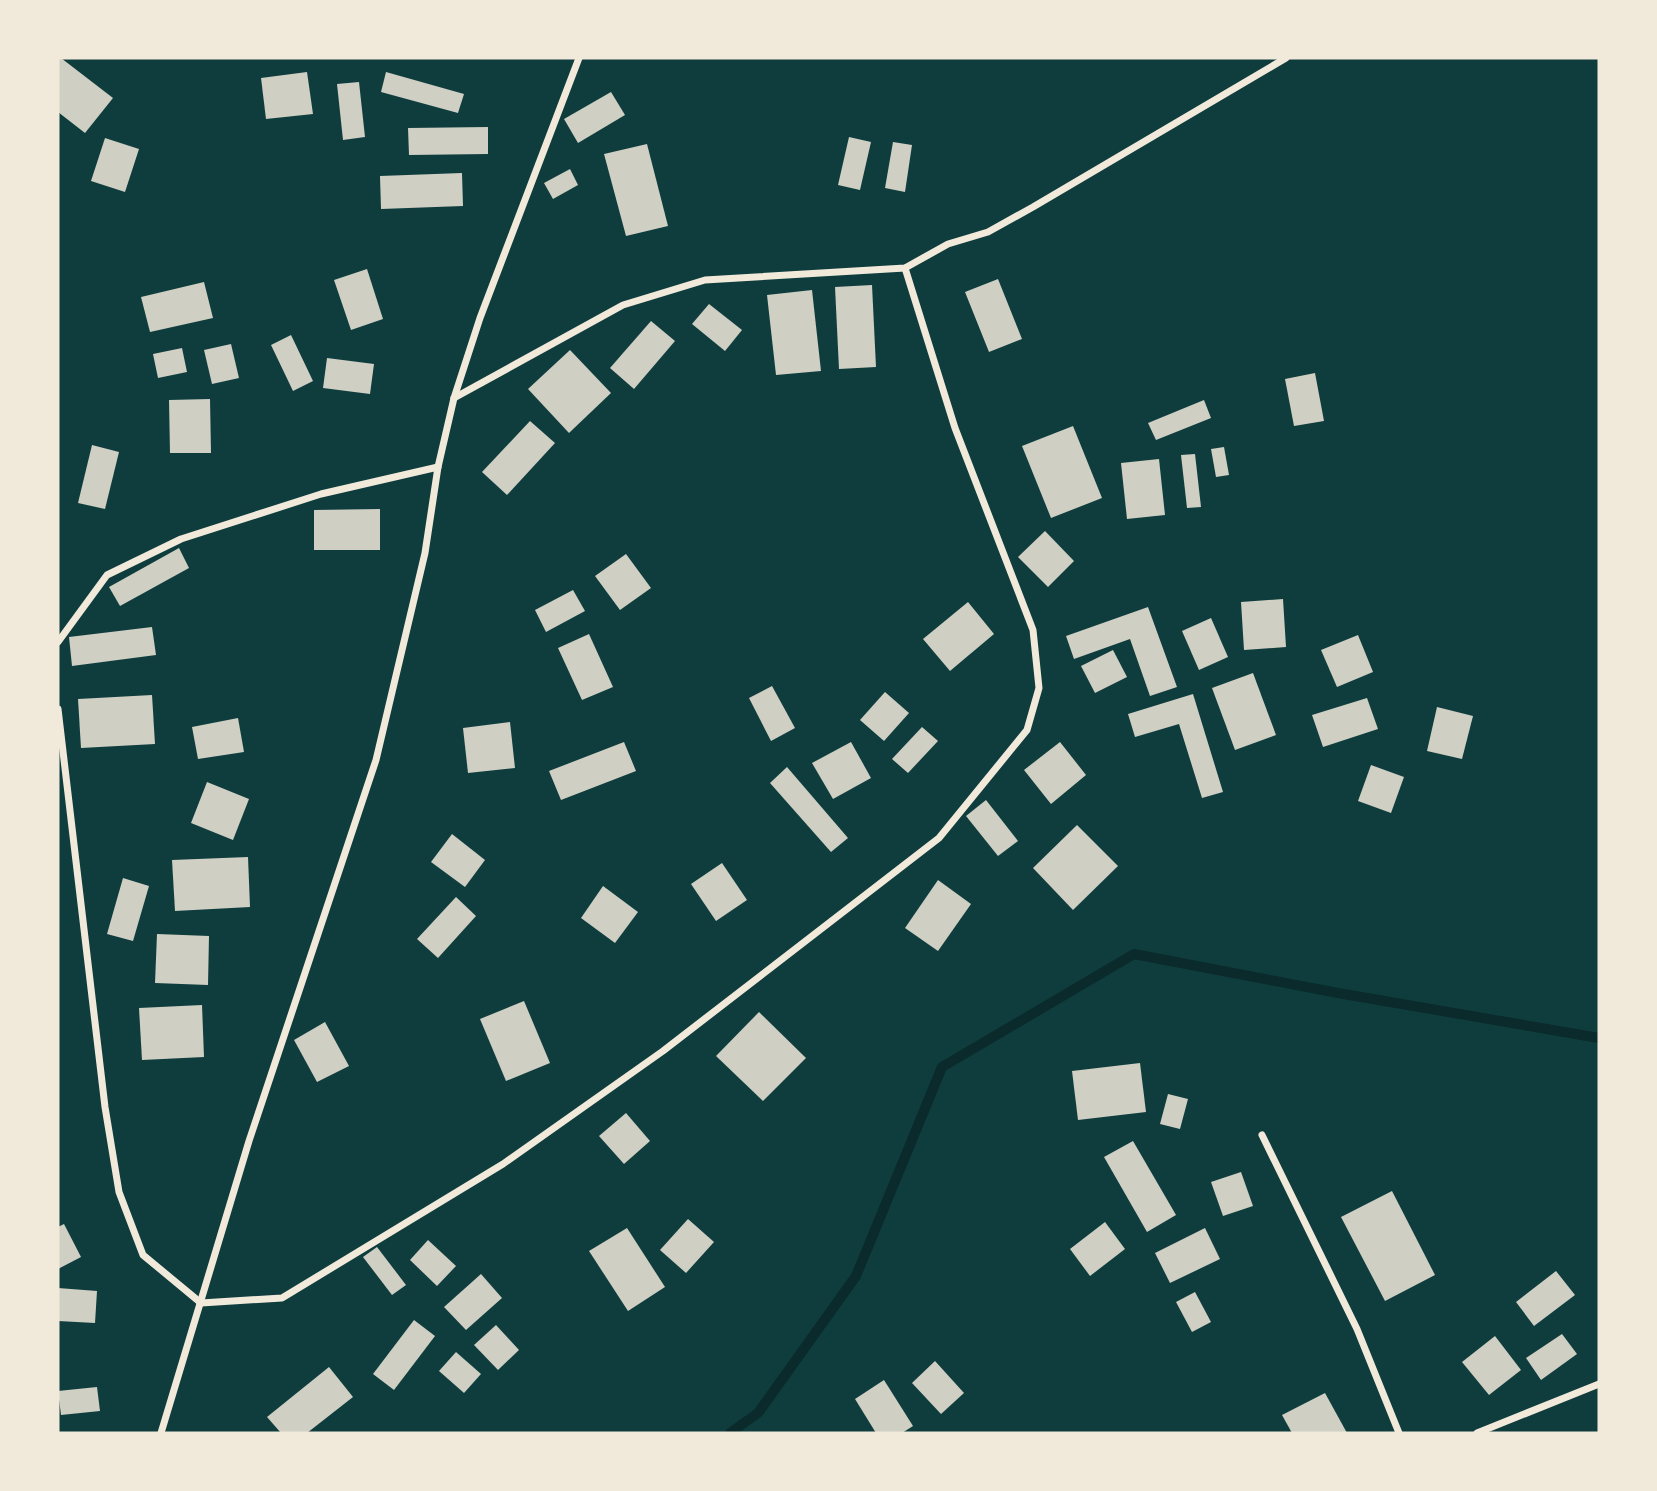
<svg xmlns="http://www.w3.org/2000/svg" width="1657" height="1491" font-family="Manrope,sans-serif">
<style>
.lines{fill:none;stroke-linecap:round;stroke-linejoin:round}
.stream{stroke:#0a2a2b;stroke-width:10}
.building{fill:#cfcfc3}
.minor{stroke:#f1e9da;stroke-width:7}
</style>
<rect width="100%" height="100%" fill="#0f3d3e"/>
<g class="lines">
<path class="stream" d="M 730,1433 L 758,1413 L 856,1276 L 942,1067 L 1134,954 L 1338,993 L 1599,1038"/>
</g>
<g class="building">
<path d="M 58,58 L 61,58 L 113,98 L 85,133 L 58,112 Z"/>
<path d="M 307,72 L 313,114 L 266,119 L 261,78 Z"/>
<path d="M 386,72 L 464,94 L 458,113 L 381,92 Z"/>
<path d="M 359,82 L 365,137 L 343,140 L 337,84 Z"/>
<path d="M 611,92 L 625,115 L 578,143 L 564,119 Z"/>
<path d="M 488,127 L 488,154 L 409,155 L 408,128 Z"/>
<path d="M 849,137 L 871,142 L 860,190 L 838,185 Z"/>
<path d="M 105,138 L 139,149 L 125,192 L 91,181 Z"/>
<path d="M 893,142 L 912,145 L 905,192 L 885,188 Z"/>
<path d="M 647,144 L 668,226 L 626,236 L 604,154 Z"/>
<path d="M 570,169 L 578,185 L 553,199 L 544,183 Z"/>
<path d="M 462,173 L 463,206 L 381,209 L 380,176 Z"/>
<path d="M 367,269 L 383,319 L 351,330 L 334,280 Z"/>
<path d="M 998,279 L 1022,339 L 989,352 L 965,292 Z"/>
<path d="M 204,282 L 213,318 L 150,332 L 141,297 Z"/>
<path d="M 872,285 L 876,367 L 839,369 L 835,287 Z"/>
<path d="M 812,290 L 821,371 L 776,375 L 767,295 Z"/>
<path d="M 709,304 L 742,330 L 725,351 L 692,324 Z"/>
<path d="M 651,321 L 675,341 L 634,389 L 610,368 Z"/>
<path d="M 291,335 L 313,381 L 293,391 L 271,345 Z"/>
<path d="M 231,344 L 239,378 L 212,384 L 204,350 Z"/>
<path d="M 182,348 L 187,372 L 158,378 L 153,354 Z"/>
<path d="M 570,350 L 611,393 L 569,433 L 528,389 Z"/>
<path d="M 327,358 L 374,364 L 370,394 L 323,388 Z"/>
<path d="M 1315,373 L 1324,421 L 1294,426 L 1285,379 Z"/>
<path d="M 210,399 L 211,453 L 170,453 L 169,400 Z"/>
<path d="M 1204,400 L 1211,418 L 1156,440 L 1148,423 Z"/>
<path d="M 530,421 L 555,443 L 507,495 L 482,472 Z"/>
<path d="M 1073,426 L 1102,498 L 1051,518 L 1022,446 Z"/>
<path d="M 92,445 L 119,452 L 105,509 L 78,503 Z"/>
<path d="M 1224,447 L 1229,475 L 1216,477 L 1211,449 Z"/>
<path d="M 1195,454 L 1201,507 L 1187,508 L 1181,455 Z"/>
<path d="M 1159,459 L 1165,515 L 1127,519 L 1121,463 Z"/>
<path d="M 380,509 L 380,550 L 314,550 L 314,510 Z"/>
<path d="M 1045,531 L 1074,561 L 1048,587 L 1018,557 Z"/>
<path d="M 179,548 L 189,568 L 120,606 L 109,587 Z"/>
<path d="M 626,554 L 651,588 L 620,610 L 595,576 Z"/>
<path d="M 573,590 L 585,611 L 546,632 L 535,610 Z"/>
<path d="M 1283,599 L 1286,647 L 1244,650 L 1241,602 Z"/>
<path d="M 968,602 L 994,634 L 950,671 L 923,639 Z"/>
<path d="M 1148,607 L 1177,687 L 1150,696 L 1130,639 L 1074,659 L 1066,636 Z"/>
<path d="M 1211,618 L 1228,657 L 1199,670 L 1182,631 Z"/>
<path d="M 152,627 L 156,655 L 72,666 L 69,637 Z"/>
<path d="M 589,634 L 613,687 L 582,700 L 558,648 Z"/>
<path d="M 1358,635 L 1373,672 L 1337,687 L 1321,650 Z"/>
<path d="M 1113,650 L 1127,677 L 1095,693 L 1081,666 Z"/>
<path d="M 1253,673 L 1276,735 L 1235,750 L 1212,688 Z"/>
<path d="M 772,686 L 795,728 L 771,741 L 749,698 Z"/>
<path d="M 885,692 L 909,713 L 884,741 L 860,720 Z"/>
<path d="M 1193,694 L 1223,792 L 1202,798 L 1179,724 L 1135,737 L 1128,714 Z"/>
<path d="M 152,695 L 155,744 L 81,748 L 78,699 Z"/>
<path d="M 1367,698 L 1378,729 L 1323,747 L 1312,715 Z"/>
<path d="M 1437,707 L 1473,716 L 1462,759 L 1427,751 Z"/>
<path d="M 238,718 L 244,752 L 198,759 L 192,727 Z"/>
<path d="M 510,722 L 515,768 L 468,773 L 463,728 Z"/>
<path d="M 922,727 L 938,741 L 908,773 L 892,759 Z"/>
<path d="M 624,742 L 636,771 L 561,800 L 549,771 Z"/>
<path d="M 851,742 L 871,778 L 833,799 L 812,763 Z"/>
<path d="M 1060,742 L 1086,775 L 1051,804 L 1024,770 Z"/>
<path d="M 1371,765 L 1404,777 L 1391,813 L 1358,801 Z"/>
<path d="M 787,767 L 848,838 L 831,852 L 770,783 Z"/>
<path d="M 207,782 L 249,799 L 233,840 L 191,823 Z"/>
<path d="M 986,800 L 1018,841 L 998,856 L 966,816 Z"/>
<path d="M 1077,825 L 1118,866 L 1073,910 L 1033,868 Z"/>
<path d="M 452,834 L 485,860 L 465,887 L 431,862 Z"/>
<path d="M 248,857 L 250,907 L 175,911 L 172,860 Z"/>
<path d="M 722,863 L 747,900 L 716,921 L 691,884 Z"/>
<path d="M 123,878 L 149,886 L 133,941 L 107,934 Z"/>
<path d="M 938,880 L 971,904 L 938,951 L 905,928 Z"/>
<path d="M 603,886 L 638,912 L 615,943 L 581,918 Z"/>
<path d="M 456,897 L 476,916 L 438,958 L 417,939 Z"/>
<path d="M 157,934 L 209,936 L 208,985 L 155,983 Z"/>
<path d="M 524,1001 L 550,1063 L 506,1081 L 480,1019 Z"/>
<path d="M 202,1005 L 204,1057 L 142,1060 L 139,1008 Z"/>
<path d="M 759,1012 L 806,1058 L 763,1101 L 716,1056 Z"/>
<path d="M 325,1022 L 349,1066 L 317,1082 L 294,1040 Z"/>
<path d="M 1140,1063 L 1146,1112 L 1078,1120 L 1072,1071 Z"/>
<path d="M 1168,1094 L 1188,1099 L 1180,1129 L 1160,1124 Z"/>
<path d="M 626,1113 L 650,1141 L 624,1164 L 599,1136 Z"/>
<path d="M 1133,1141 L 1176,1215 L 1147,1232 L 1104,1157 Z"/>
<path d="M 1241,1172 L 1253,1206 L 1223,1216 L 1211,1182 Z"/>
<path d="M 1392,1191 L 1435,1275 L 1385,1301 L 1341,1217 Z"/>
<path d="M 688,1219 L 714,1242 L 686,1273 L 660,1250 Z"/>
<path d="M 1105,1222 L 1125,1249 L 1090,1276 L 1070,1249 Z"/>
<path d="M 64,1224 L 81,1257 L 58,1269 L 58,1227 Z"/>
<path d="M 627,1228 L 665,1287 L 628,1311 L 589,1251 Z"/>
<path d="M 1205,1228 L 1220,1259 L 1170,1283 L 1155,1253 Z"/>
<path d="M 428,1240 L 456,1266 L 437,1286 L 410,1260 Z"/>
<path d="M 377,1247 L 406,1285 L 392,1295 L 363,1257 Z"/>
<path d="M 1556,1271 L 1575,1295 L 1534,1326 L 1516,1302 Z"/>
<path d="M 481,1274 L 502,1298 L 466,1330 L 444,1307 Z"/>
<path d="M 58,1288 L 97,1291 L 95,1323 L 58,1321 Z"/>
<path d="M 1195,1292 L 1211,1322 L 1192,1332 L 1176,1302 Z"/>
<path d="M 414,1320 L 435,1336 L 394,1390 L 373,1374 Z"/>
<path d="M 496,1325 L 519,1350 L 498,1370 L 474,1345 Z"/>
<path d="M 1562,1334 L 1577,1354 L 1541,1380 L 1526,1358 Z"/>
<path d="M 1495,1336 L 1521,1370 L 1489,1395 L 1462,1362 Z"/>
<path d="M 456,1352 L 481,1374 L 464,1393 L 439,1371 Z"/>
<path d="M 935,1361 L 964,1393 L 941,1414 L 912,1383 Z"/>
<path d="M 329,1367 L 353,1397 L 307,1433 L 281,1433 L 267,1417 Z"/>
<path d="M 884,1380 L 913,1426 L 902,1433 L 876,1433 L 855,1399 Z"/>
<path d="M 97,1387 L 100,1411 L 61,1415 L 58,1391 Z"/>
<path d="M 1325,1393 L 1347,1433 L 1292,1433 L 1282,1415 Z"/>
</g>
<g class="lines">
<g class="minor">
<path d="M 454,398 L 623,305 L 705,280 L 905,268 L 948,244 L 988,232 L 1033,207 L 1286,58"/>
<path d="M 58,642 L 107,575 L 181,539 L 321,494 L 438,467"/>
<path d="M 58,709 L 105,1107 L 119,1192 L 143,1255 L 201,1303 L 282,1298 L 503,1164 L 663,1051 L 939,838 L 1027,730 L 1039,688 L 1033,630 L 955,428 L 905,268"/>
<path d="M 1262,1135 L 1357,1329 L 1399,1433"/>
<path d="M 161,1433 L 249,1141 L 376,760 L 425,553 L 438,467 L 454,398 L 480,318 L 579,58"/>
<path d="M 1477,1433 L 1599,1384"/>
</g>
</g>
<rect width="1657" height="1491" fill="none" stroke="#f1e9da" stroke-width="119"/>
</svg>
